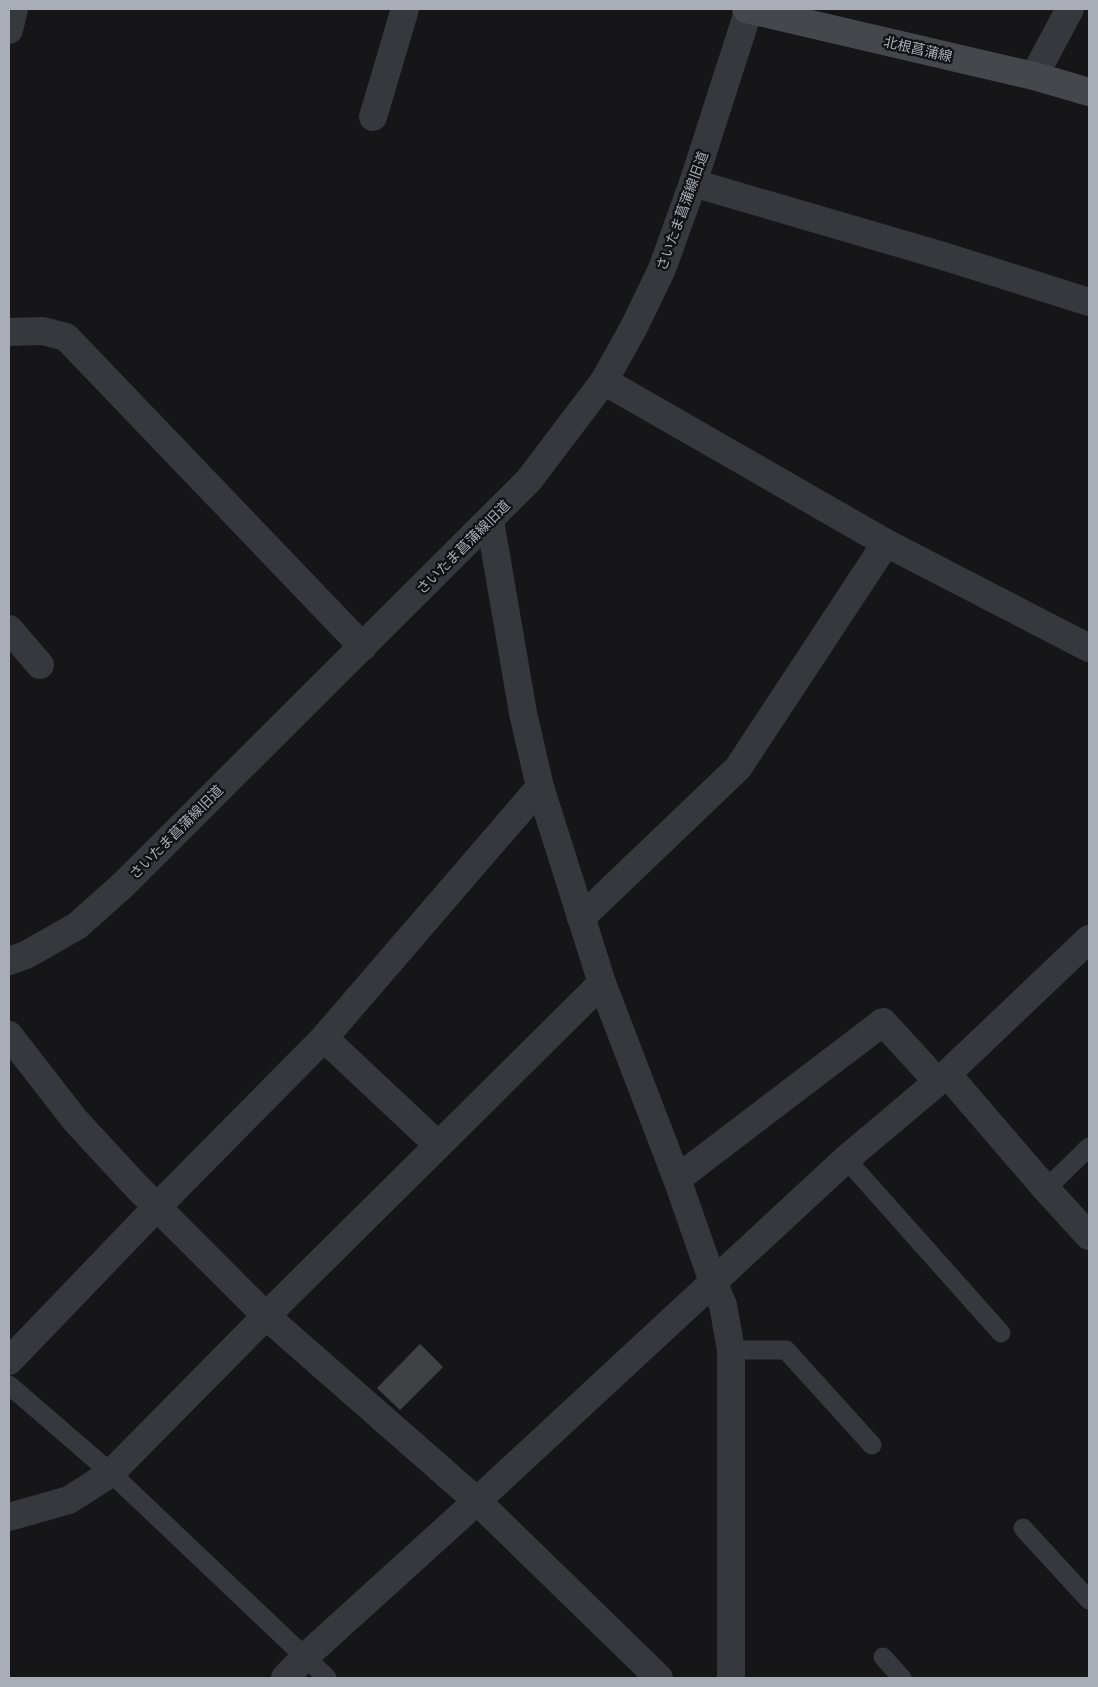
<svg xmlns="http://www.w3.org/2000/svg" width="1098" height="1687" font-family="'Space Grotesk','Noto Sans JP',sans-serif">
<style>
.building{fill:#404145;stroke:#303034}
.lines{fill:none;stroke-linecap:round;stroke-linejoin:round}
.service{stroke:#37383d;stroke-width:19}
.minor{stroke:#37383d;stroke-width:28}
.secondary{stroke:#45474d;stroke-width:28}
.labels{text-anchor:middle;stroke-width:4.5;stroke-linejoin:round;paint-order:stroke}
.street-label{font-size:14px;fill:#a8adb8;stroke:#111113}
</style>
<rect width="100%" height="100%" fill="#161618"/>
<path class="building" d="M 420,1344 L 443,1367 L 400,1410 L 377,1388 Z"/>
<g class="lines">
<g class="service">
<path d="M 846,1159 L 1001,1333"/>
<path d="M 1046,1189 L 1089,1147"/>
<path d="M 731,1350 L 786,1350 L 872,1445"/>
<path d="M 9,1385 L 111,1473 L 327,1678"/>
<path d="M 1023,1528 L 1089,1600"/>
<path d="M 883,1657 L 902,1678"/>
</g>
<g class="minor">
<path d="M 9,30 L 14,9"/>
<path d="M 1034,76 L 1070,9"/>
<path d="M 373,117 L 405,9"/>
<path d="M 693,183 L 943,256 L 1089,302"/>
<path d="M 9,332 L 43,331 L 66,337 L 363,647"/>
<path d="M 604,381 L 886,543 L 1089,648"/>
<path d="M 490,521 L 523,713 L 540,787 L 602,983 L 677,1179 L 713,1282 L 723,1305 L 731,1350 L 731,1678"/>
<path d="M 9,629 L 40,665"/>
<path d="M 581,918 L 738,768 L 886,543"/>
<path d="M 9,961 L 26,955 L 77,926 L 123,885 L 529,480 L 604,381 L 634,327 L 662,269 L 693,183 L 749,9"/>
<path d="M 9,1035 L 75,1120 L 136,1186 L 266,1316 L 477,1501 L 659,1678"/>
<path d="M 324,1038 L 438,1145"/>
<path d="M 947,1074 L 1046,1189 L 1089,1236"/>
<path d="M 677,1179 L 883,1022 L 937,1081"/>
<path d="M 9,1361 L 157,1207 L 324,1038 L 540,787"/>
<path d="M 9,1517 L 69,1500 L 111,1473 L 266,1316 L 602,983"/>
<path d="M 285,1678 L 305,1657 L 477,1501 L 846,1159 L 947,1074 L 1089,939"/>
</g>
<path class="secondary" d="M 746,9 L 1034,76 L 1089,92"/>
</g>
<g class="labels">
<g class="street-label">
<text transform="translate(918 49) rotate(13)" y="5">北根菖蒲線</text>
<text transform="translate(682 211) rotate(-70)" y="5">さいたま菖蒲線旧道</text>
<text transform="translate(463 547) rotate(-45)" y="5">さいたま菖蒲線旧道</text>
<text transform="translate(176 832) rotate(-45)" y="5">さいたま菖蒲線旧道</text>
</g>
</g>
<rect width="1098" height="1687" fill="none" stroke="#a8adb8" stroke-width="20"/>
</svg>
